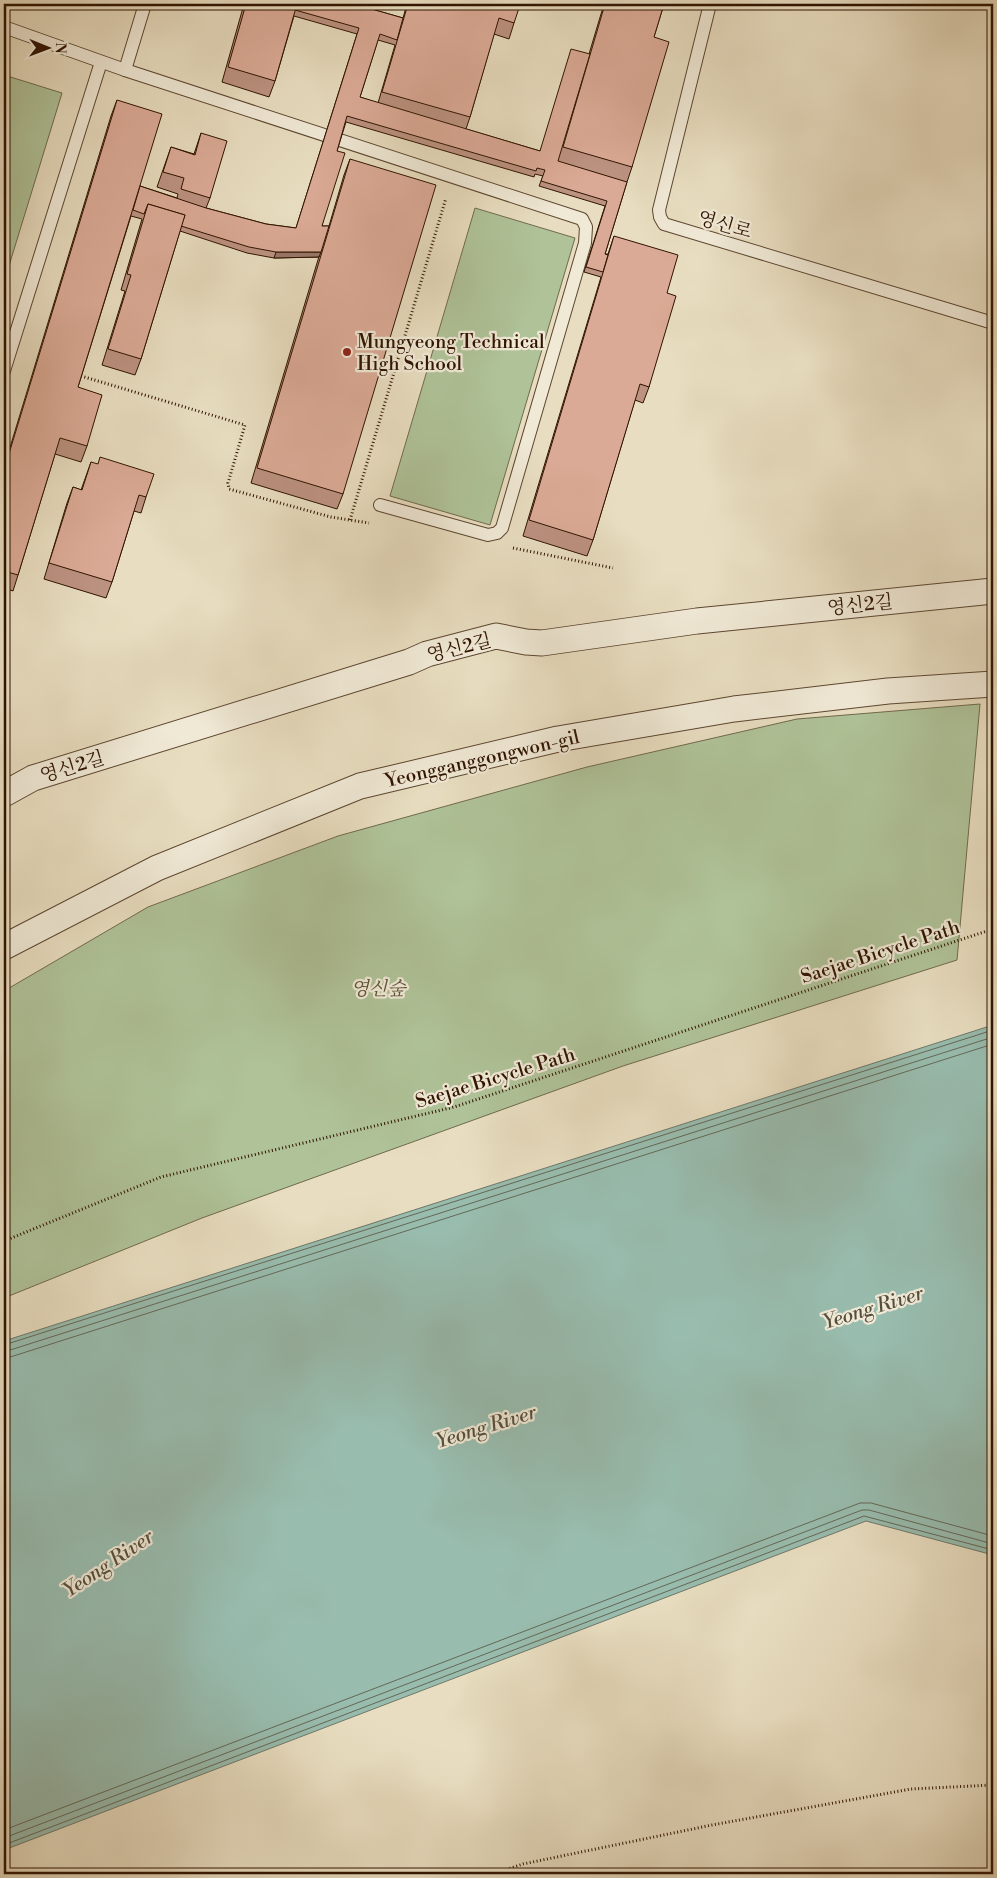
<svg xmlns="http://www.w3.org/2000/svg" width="997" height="1878" font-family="'Libre Bodoni','Noto Serif KR',serif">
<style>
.green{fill:#afc298;stroke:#6f6a4c}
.water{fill:#98bcae;stroke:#6e7868}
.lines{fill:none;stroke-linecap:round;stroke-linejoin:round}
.shore{stroke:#646857;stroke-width:1}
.lane-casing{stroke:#5d4630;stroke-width:14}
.street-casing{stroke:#5d4630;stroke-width:27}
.path{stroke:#2f1300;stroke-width:3;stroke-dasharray:1 2.5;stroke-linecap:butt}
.lane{stroke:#f0e9d6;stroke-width:12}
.street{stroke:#f0e9d6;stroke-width:25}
.wall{fill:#bc9281;stroke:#2f1300;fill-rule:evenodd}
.shaded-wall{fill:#997769;stroke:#2f1300}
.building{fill:#dbaa96;stroke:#2f1300}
.poi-dot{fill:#8f2418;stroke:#f0e9d6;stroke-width:2}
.labels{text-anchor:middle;stroke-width:4.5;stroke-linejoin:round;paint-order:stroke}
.street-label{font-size:19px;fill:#2f1300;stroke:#f0e9d6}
.poi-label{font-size:19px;fill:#2f1300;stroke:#f0e9d6;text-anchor:start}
.park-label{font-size:19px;font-style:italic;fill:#5c5035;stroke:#f0e9d6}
.water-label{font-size:20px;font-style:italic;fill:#544e3d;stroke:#f0e9d6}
</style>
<rect width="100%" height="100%" fill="#e8ddc0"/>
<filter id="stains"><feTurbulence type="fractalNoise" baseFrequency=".004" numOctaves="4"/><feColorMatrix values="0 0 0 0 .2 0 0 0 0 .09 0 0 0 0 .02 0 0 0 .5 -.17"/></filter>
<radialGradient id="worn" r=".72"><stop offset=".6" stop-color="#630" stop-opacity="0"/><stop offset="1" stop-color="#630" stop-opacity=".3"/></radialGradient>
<g class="green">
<path d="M 4,75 L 62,93 L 4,282 Z"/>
<path d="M 475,208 L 575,238 L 490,525 L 390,496 Z"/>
<path d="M 980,704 L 957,960 L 623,1066 L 202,1218 L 4,1298 L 4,991 L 148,907 L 338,836 L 587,767 L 797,719 Z"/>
</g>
<path class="water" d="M 993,1025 L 993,1555 L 866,1521 L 4,1850 L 4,1341 Z"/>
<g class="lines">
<g class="shore">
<path d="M 4,1345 L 993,1030"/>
<path d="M 4,1352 L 993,1037"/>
<path d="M 4,1359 L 993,1044"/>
<path d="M 4,1830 L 860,1503 L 871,1503 L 993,1536"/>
<path d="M 4,1838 L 862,1510 L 869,1510 L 993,1544"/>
<path d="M 4,1845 L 864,1516 L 993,1550"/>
</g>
<g class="lane-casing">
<g id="lane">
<path d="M 710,4 L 659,210 L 660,217 L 664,224 L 993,323"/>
<path d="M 4,27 L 125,70 L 582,219 L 586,227 L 585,243 L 502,528 L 497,533 L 488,535 L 380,505"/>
<path d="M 125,70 L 145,4"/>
<path d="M 4,371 L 101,62"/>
</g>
</g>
<g class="street-casing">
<g id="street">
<path d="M 4,794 L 33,778 L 409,662 L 427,654 L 496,636 L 526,642 L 542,643 L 697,621 L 993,591"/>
<path d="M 4,947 L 157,868 L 360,786 L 558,739 L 734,709 L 888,691 L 993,684"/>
</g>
</g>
<g class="path">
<path d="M 81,376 L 245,425 L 228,483 L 229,489 L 331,517 L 369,523"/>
<path d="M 350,520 L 446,198"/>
<path d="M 513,548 L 613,568"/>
<path d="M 4,1241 L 161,1177 L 454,1107 L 993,929"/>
<path d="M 493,1874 L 523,1864 L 712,1825 L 911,1789 L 993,1785"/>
</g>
<use href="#lane" class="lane"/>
<use href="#street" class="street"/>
</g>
<g class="wall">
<path d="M 244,4 L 354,4 L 403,18 L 407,4 L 506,4 L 514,23 L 509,39 L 494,34 L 470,117 L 466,129 L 540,151 L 589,54 L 604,4 L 664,4 L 654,37 L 632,167 L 627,182 L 605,254 L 608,254 L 614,236 L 667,293 L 649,387 L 643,403 L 635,400 L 593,540 L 587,556 L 523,536 L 601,277 L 584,272 L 605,206 L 539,186 L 543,176 L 535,174 L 534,177 L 346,122 L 337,151 L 322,226 L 329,226 L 344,175 L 350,159 L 343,494 L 337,509 L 251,483 L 320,253 L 319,257 L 274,258 L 247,253 L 180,231 L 141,359 L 135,375 L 102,365 L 125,291 L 121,290 L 142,219 L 131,216 L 78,387 L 87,446 L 81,462 L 55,454 L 18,575 L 13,591 L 4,588 L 4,467 L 111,116 L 117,100 L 140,186 L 177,198 L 178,194 L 157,187 L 171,147 L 194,154 L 201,133 L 210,198 L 206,208 L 266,224 L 296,228 L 357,34 L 294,16 L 275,81 L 269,97 L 222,82 ZM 378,40 L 395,45 L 378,103 L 360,97 Z"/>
<path d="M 91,462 L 146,497 L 141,513 L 134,511 L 112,582 L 106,598 L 44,579 L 67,503 L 73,487 L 81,490 Z"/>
</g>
<path class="shaded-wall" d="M 276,252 L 321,252 L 319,257 L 274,258 Z"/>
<g class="building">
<path d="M 246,4 L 297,4 L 275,81 L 228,67 Z"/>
<path d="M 297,4 L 354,4 L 403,18 L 397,40 L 380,34 L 360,97 L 540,151 L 571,49 L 590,54 L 558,161 L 627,182 L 605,254 L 608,255 L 603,272 L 586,267 L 607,201 L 541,181 L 545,170 L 537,168 L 536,171 L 347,116 L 337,151 L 345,153 L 322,226 L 329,226 L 321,252 L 276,252 L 249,247 L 181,226 L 185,215 L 148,204 L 144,214 L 133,210 L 140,186 L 206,208 L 266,224 L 296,228 L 359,28 L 295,10 Z"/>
<path d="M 408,4 L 506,4 L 519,8 L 514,23 L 499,18 L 470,117 L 382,92 Z"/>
<path d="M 605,4 L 664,4 L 654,37 L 669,42 L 632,167 L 563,147 Z"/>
<path d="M 117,100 L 162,114 L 78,387 L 102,395 L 87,446 L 60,438 L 18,575 L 4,571 L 4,470 Z"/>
<path d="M 201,133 L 227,141 L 210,198 L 181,189 L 184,178 L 163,172 L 171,147 L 195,155 Z"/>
<path d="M 350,159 L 436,185 L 343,494 L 257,468 Z"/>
<path d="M 148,204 L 185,215 L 141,359 L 108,349 L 131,275 L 127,274 Z"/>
<path d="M 614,236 L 678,255 L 667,293 L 676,296 L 649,387 L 640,384 L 593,540 L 529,520 Z"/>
<path d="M 100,457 L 154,474 L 146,497 L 139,495 L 112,582 L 49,563 L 73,487 L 82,490 L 91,462 L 98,464 Z"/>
</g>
<circle class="poi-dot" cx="347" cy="352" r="5"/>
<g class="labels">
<g class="street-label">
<text transform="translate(725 224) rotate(16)" y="7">영신로</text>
<text transform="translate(860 604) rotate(-6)" y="7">영신2길</text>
<text transform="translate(459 647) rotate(-14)" y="7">영신2길</text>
<text transform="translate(482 758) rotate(-13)" y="7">Yeongganggongwon-gil</text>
<text transform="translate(72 766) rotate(-17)" y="7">영신2길</text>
<text transform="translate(880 951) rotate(-18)" y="7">Saejae Bicycle Path</text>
<text transform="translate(495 1077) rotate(-17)" y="7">Saejae Bicycle Path</text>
</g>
<g class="poi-label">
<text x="357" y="348">Mungyeong Technical<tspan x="357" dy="22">High School</tspan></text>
</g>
<g class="park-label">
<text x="378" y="995">영신숲</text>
</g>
<g class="water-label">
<text transform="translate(873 1307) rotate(-17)" y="7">Yeong River</text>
<text transform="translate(486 1426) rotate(-17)" y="7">Yeong River</text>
<text transform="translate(108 1563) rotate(-34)" y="7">Yeong River</text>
</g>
</g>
<rect width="997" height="1878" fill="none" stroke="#e8ddc0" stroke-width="20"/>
<rect x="5" y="5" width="987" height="1868" fill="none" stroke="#2f1300" stroke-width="2.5"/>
<rect x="10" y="10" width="977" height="1858" fill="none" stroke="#2f1300"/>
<g transform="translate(48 48) rotate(91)" stroke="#f0e9d6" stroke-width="4" paint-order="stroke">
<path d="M0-4L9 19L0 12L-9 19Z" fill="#2f1300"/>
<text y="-8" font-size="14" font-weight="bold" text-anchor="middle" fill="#2f1300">N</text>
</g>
<rect width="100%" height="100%" filter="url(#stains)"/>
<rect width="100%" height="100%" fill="url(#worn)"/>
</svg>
